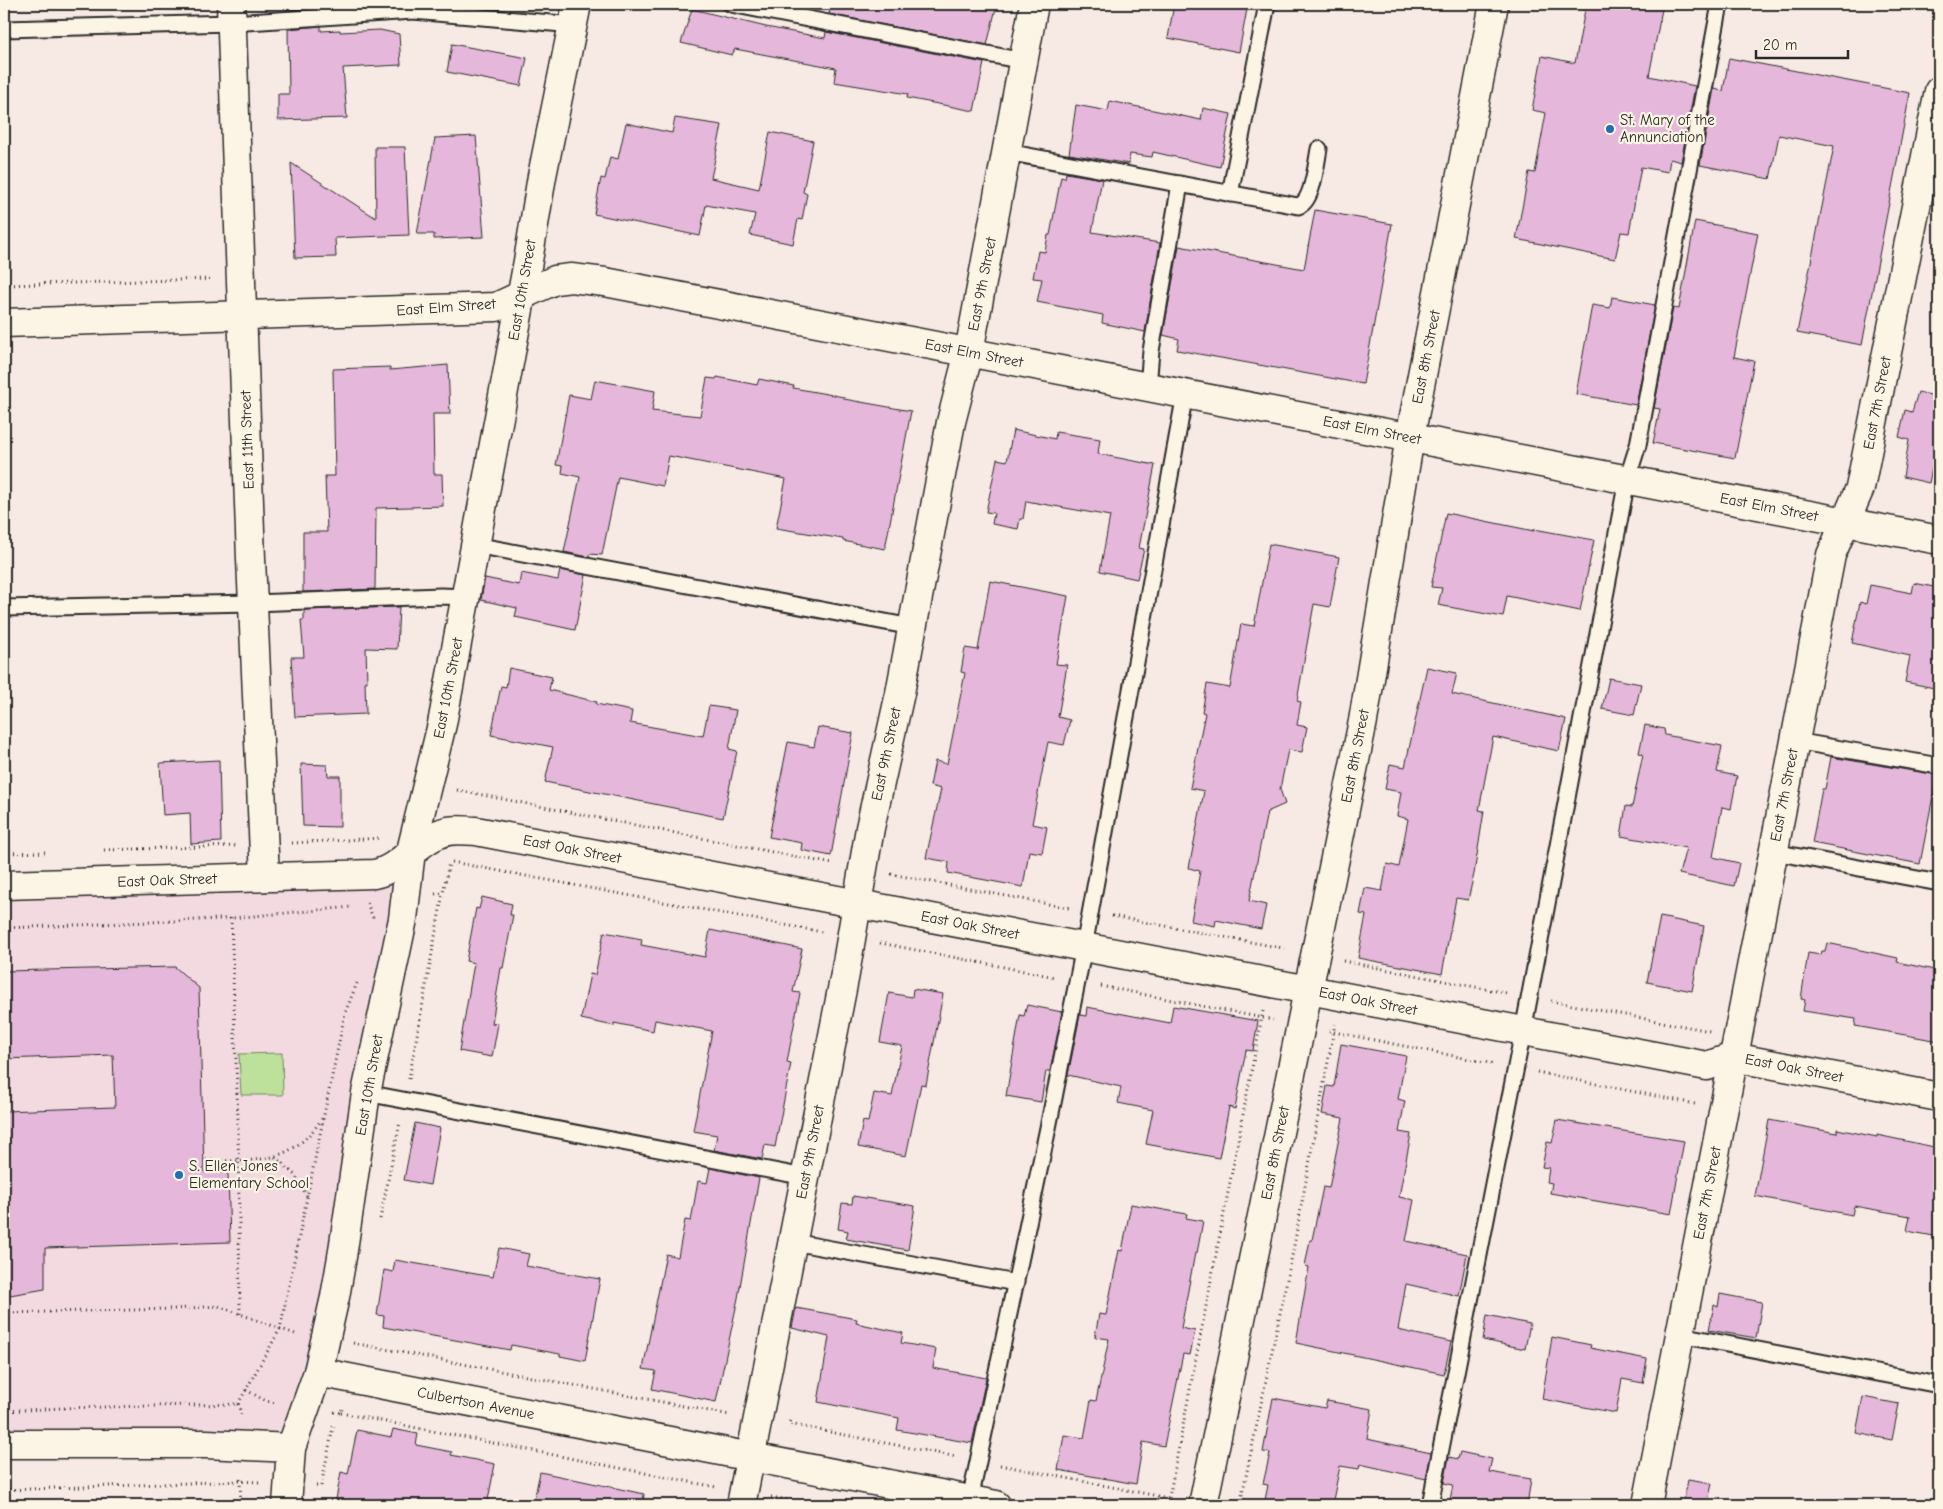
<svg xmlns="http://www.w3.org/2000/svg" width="1943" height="1509" font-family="'Comic Neue',sans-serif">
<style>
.built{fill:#f2dae0}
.green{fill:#bde19b;stroke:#748663}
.building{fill:#e5b7da;stroke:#2b2b2b}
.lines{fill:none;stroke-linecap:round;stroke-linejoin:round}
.lane-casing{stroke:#2b2b2b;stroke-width:19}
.street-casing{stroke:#2b2b2b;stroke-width:31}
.secondary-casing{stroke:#2b2b2b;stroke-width:31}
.path{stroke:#2b2b2b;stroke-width:3;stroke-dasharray:1 4;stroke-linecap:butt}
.lane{stroke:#fcf5e5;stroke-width:15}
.street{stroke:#fcf5e5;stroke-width:28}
.secondary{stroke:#fcf5e5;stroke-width:28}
.poi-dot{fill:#1f6fb2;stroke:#fcf5e5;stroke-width:2}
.labels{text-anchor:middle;stroke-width:4.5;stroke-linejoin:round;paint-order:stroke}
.poi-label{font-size:15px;fill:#2b2b2b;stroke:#fcf5e5;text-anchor:start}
.street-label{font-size:15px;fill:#2b2b2b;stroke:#fcf5e5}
</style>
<rect width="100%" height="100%" fill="#f7e9e3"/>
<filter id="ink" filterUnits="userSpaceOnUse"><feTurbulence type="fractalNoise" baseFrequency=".02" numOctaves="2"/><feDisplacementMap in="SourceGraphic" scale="10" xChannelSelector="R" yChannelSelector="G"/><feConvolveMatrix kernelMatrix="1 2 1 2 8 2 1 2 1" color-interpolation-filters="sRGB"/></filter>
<g filter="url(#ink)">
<path class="built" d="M 411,851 L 291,1448 L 4,1451 L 4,885 L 346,874 Z"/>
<path class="green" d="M 282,1053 L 283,1095 L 241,1095 L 239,1054 Z"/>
<g class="building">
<path d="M 287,4 L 314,4 L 314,8 L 287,10 Z"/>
<path d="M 831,4 L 997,4 L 987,45 L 829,14 Z"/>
<path d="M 1174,4 L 1248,4 L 1239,52 L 1168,38 Z"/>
<path d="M 1586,4 L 1663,4 L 1649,76 L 1695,86 L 1681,162 L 1670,159 L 1668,172 L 1641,167 L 1629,233 L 1621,232 L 1615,259 L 1516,239 L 1529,172 L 1535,173 L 1546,113 L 1532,110 L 1542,56 L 1575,63 Z"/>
<path d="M 692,9 L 766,27 L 825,38 L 826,32 L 984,63 L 974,111 L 907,98 L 908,94 L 834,82 L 836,68 L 735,49 L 732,55 L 681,43 Z"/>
<path d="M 321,26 L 321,31 L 340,30 L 340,32 L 380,30 L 399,34 L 401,65 L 343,68 L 347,118 L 278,120 L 278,94 L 289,94 L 288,29 Z"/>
<path d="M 452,44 L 527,58 L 521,86 L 447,72 Z"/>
<path d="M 1729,58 L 1910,93 L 1862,345 L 1797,333 L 1834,146 L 1779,135 L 1770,179 L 1700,165 L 1714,89 L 1723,91 Z"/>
<path d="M 1110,101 L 1201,120 L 1203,108 L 1231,114 L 1220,167 L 1153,152 L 1152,157 L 1130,154 L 1129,164 L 1069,154 L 1076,105 L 1108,111 Z"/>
<path d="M 675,118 L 722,125 L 711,178 L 759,189 L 770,132 L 813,141 L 803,192 L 807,194 L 802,220 L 798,219 L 793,244 L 750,235 L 755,214 L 706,205 L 700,236 L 594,214 L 601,178 L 605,179 L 610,157 L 618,159 L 626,123 L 672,133 Z"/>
<path d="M 476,136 L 484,237 L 434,239 L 434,234 L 417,234 L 435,138 Z"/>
<path d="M 375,147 L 405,147 L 409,235 L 335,238 L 336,257 L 295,258 L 291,163 L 376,218 Z"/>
<path d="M 1066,173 L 1102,179 L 1092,232 L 1160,243 L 1145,332 L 1102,323 L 1103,315 L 1037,302 L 1042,279 L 1033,278 L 1038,251 L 1045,252 L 1048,235 L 1050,235 L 1061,177 L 1065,178 Z"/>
<path d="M 1315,210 L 1392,224 L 1363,384 L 1177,350 L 1179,339 L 1163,335 L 1179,246 L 1304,269 Z"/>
<path d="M 1695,221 L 1758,233 L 1734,357 L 1754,361 L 1735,458 L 1653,443 L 1660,409 L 1654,408 L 1673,308 L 1679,309 Z"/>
<path d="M 1612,297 L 1655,305 L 1636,405 L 1576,394 L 1592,305 L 1610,308 Z"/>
<path d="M 448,365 L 450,414 L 433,414 L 434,474 L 442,474 L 443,506 L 376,508 L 375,589 L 303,592 L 303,532 L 327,532 L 325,476 L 335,476 L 333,369 L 390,367 L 390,370 Z"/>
<path d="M 717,377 L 757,385 L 759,379 L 794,386 L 793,388 L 844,397 L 844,399 L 911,411 L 885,549 L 843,541 L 843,539 L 776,528 L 786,479 L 669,456 L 663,486 L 618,477 L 602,555 L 590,554 L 589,557 L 564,552 L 580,477 L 562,473 L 563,466 L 556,465 L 569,395 L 591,399 L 595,380 L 655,391 L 652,411 L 700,416 L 707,378 L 716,379 Z"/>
<path d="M 1918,392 L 1939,397 L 1939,435 L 1929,483 L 1903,477 L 1909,440 L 1899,437 L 1905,410 L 1912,412 Z"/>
<path d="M 1013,430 L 1055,439 L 1056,432 L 1100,439 L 1098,454 L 1155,465 L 1139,548 L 1144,549 L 1137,579 L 1100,571 L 1110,516 L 1026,501 L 1023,519 L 1020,519 L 1018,529 L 992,524 L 994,513 L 986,512 L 997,459 L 1007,461 Z"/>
<path d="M 1446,513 L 1534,531 L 1534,529 L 1594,540 L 1580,611 L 1507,596 L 1503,617 L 1438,605 L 1442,588 L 1431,587 Z"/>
<path d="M 1269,544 L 1339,557 L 1330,607 L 1314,604 L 1297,701 L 1301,702 L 1297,725 L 1307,727 L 1302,752 L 1288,750 L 1280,789 L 1285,804 L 1267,812 L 1249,901 L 1266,905 L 1261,929 L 1216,920 L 1215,926 L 1191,921 L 1200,871 L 1189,868 L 1204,791 L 1190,788 L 1205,713 L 1202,712 L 1207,684 L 1230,688 L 1241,624 L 1254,626 Z"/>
<path d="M 560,570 L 586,575 L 575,630 L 515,617 L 517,608 L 481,600 L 485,578 L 519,585 L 521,573 L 558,580 Z"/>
<path d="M 990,581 L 1068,596 L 1056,664 L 1067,665 L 1058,717 L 1070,720 L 1064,745 L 1048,742 L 1032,824 L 1047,827 L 1042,853 L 1029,851 L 1023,887 L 948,873 L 949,862 L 926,858 L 941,789 L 930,786 L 935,761 L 947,764 L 965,673 L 961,672 L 965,648 L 978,650 Z"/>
<path d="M 1914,583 L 1939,588 L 1939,689 L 1905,682 L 1910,656 L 1852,643 L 1860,602 L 1866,604 L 1870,585 L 1912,593 Z"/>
<path d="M 399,607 L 397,649 L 366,648 L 367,682 L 365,682 L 366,714 L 295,717 L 291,657 L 304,657 L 301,620 L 304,620 L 304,610 Z"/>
<path d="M 1427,667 L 1457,673 L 1452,694 L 1566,719 L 1559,751 L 1493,737 L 1479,810 L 1484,811 L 1474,874 L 1468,900 L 1456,898 L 1442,974 L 1358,958 L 1366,915 L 1360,914 L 1365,888 L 1382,891 L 1387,864 L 1399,867 L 1408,819 L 1397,816 L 1401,792 L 1385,789 L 1390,764 L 1405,767 Z"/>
<path d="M 509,668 L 552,677 L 549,690 L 597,702 L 596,704 L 632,711 L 630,723 L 703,736 L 709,706 L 736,710 L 729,749 L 737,751 L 723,818 L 545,782 L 553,747 L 491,735 L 501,686 L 506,687 Z"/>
<path d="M 1609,678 L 1641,684 L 1634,715 L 1602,709 Z"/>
<path d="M 1645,725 L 1664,729 L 1665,735 L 1722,746 L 1717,772 L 1737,776 L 1731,809 L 1722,807 L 1713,857 L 1739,863 L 1734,886 L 1679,874 L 1686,848 L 1621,836 L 1626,806 L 1632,807 L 1643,754 L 1639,753 Z"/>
<path d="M 818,727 L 853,733 L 831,856 L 801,850 L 802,843 L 769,837 L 788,742 L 814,747 Z"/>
<path d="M 1831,757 L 1937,775 L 1920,864 L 1812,843 L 1822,789 L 1825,789 Z"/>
<path d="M 219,760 L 221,842 L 191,844 L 190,813 L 163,815 L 160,763 Z"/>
<path d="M 301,764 L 327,765 L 328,776 L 340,776 L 340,827 L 303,826 Z"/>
<path d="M 482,897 L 512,904 L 510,915 L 513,915 L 503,968 L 501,968 L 492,1023 L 498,1024 L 492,1057 L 459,1051 L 474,963 L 466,961 L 476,908 L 479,909 Z"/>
<path d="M 1660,917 L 1704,926 L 1692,991 L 1647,982 Z"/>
<path d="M 710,930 L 802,949 L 793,992 L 800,993 L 787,1062 L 791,1063 L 775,1147 L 765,1145 L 762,1159 L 714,1150 L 717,1135 L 693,1131 L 712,1031 L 655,1020 L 653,1031 L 614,1023 L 614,1026 L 581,1019 L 590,974 L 595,975 L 604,932 L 642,939 L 641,945 L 705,957 Z"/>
<path d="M 1827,943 L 1898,958 L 1897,962 L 1939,971 L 1939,1041 L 1855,1026 L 1856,1019 L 1803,1011 L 1805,1000 L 1801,999 L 1808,953 L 1821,955 L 1822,951 L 1825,951 Z"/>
<path d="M 175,967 L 199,988 L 204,1172 L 228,1173 L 230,1242 L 45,1248 L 45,1289 L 4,1296 L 4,1111 L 115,1107 L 113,1055 L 4,1059 L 4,971 Z"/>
<path d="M 913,989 L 943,994 L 926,1085 L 921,1084 L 906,1156 L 858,1147 L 863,1121 L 868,1122 L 874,1093 L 892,1096 L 902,1046 L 880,1042 L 889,993 L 912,997 Z"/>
<path d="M 1027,1005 L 1062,1012 L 1050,1071 L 1046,1071 L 1041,1102 L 1006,1096 L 1020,1015 L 1024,1016 Z"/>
<path d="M 1173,1006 L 1258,1021 L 1253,1051 L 1246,1050 L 1235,1109 L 1229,1107 L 1219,1158 L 1146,1144 L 1153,1110 L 1118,1103 L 1121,1087 L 1068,1075 L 1080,1015 L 1086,1016 L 1087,1007 L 1170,1023 Z"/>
<path d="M 1341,1044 L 1406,1056 L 1398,1099 L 1405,1101 L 1399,1132 L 1411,1134 L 1399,1197 L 1414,1200 L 1406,1241 L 1467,1254 L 1459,1296 L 1406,1284 L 1398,1330 L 1451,1342 L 1444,1374 L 1296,1343 L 1309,1267 L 1305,1266 L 1310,1240 L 1312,1240 L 1323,1187 L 1329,1188 L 1343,1118 L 1322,1114 L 1327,1086 L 1334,1087 Z"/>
<path d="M 1557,1120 L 1684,1141 L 1671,1214 L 1550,1193 L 1552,1183 L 1547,1182 L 1549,1168 L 1542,1167 L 1547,1142 L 1552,1143 Z"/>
<path d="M 1769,1120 L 1837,1133 L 1837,1129 L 1877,1137 L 1877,1135 L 1939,1148 L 1939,1237 L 1907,1231 L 1910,1216 L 1854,1206 L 1852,1215 L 1755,1196 Z"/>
<path d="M 415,1123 L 440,1128 L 430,1185 L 404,1180 Z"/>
<path d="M 710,1168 L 759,1178 L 738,1298 L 716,1402 L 652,1389 L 656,1371 L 643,1369 L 666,1254 L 678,1257 L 685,1220 L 691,1221 L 698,1181 L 707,1183 Z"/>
<path d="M 853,1196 L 915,1206 L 908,1250 L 846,1239 L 848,1231 L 838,1229 L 842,1203 L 852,1204 Z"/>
<path d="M 1131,1204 L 1187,1214 L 1186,1218 L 1203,1221 L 1197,1253 L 1195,1253 L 1181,1328 L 1195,1331 L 1190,1355 L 1183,1354 L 1164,1446 L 1143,1442 L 1136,1484 L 1058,1470 L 1064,1435 L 1084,1438 L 1091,1400 L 1096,1401 L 1109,1339 L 1095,1337 L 1099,1314 L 1106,1315 L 1119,1250 L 1122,1251 Z"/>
<path d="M 499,1248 L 529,1254 L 526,1266 L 600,1279 L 585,1361 L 560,1356 L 560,1354 L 511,1345 L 510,1350 L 383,1327 L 384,1316 L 377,1315 L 384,1270 L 393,1272 L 395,1260 L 493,1277 Z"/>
<path d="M 1720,1294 L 1762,1302 L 1756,1338 L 1709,1330 L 1714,1305 L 1718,1307 Z"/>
<path d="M 796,1308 L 857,1319 L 856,1323 L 903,1333 L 901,1343 L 936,1349 L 933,1368 L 986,1378 L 972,1443 L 897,1430 L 899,1418 L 818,1402 L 829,1337 L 792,1328 Z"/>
<path d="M 1487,1315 L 1530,1324 L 1525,1349 L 1483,1340 Z"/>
<path d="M 1552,1337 L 1591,1345 L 1590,1348 L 1647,1359 L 1643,1383 L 1622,1379 L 1616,1413 L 1542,1399 Z"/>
<path d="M 1863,1397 L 1899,1404 L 1892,1440 L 1856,1433 Z"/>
<path d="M 1273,1398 L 1325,1408 L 1327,1401 L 1372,1409 L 1367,1439 L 1431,1453 L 1426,1479 L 1360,1464 L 1359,1469 L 1340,1466 L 1332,1505 L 1264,1505 L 1268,1485 L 1263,1484 L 1270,1453 L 1263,1452 Z"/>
<path d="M 393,1429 L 418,1434 L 416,1445 L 452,1452 L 451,1455 L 495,1464 L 487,1505 L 335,1505 L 341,1472 L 348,1474 L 357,1430 L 391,1437 Z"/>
<path d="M 1460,1452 L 1492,1459 L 1489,1472 L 1531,1479 L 1527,1505 L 1449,1505 L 1453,1485 L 1444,1483 L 1449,1457 L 1458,1459 Z"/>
<path d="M 540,1472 L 644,1494 L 643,1505 L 533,1505 Z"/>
<path d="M 1688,1480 L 1712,1484 L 1707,1505 L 1683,1505 Z"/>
</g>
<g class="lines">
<g class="lane-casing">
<g id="lane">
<path d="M 731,4 L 1023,61"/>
<path d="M 4,29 L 232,23 L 413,11 L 574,25"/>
<path d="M 1006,152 L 1298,206 C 1313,202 1316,164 1319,149"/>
<path d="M 1230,194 L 1267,4"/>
<path d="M 1148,387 L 1151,351 L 1180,184"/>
<path d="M 475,545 L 912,627"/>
<path d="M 4,608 L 253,603 L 441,596 L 466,597"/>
<path d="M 1795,741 L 1939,766"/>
<path d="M 1774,852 L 1939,883"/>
<path d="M 366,1093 L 805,1177"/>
<path d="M 793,1242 L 1016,1283"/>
<path d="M 1680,1335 L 1939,1385"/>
<path d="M 970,1500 L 1049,1123 L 1084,947 L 1185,394"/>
<path d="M 1430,1505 L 1523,1031 L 1620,517 L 1627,480 L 1638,445 L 1720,4"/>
</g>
</g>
<g class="street-casing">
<g id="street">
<path d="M 231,4 L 251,559 L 265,877"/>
<path d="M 4,885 L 374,874 C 402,869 419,837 448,831 C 457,829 468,831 476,831 L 1707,1066 L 1733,1057 L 1939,1097"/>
<path d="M 318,1372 L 996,1505"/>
<path d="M 4,1444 L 206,1444 L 291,1448"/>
<path d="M 287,1505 L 291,1448 L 318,1372 L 335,1297 L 342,1257 L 366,1093 L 403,919 L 411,851 L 442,724 L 528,261 L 542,176 L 577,4"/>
<path d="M 741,1505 L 845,974 L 870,828 L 900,693 L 951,422 L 969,352 L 1034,4"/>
<path d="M 1647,1505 L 1831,555 L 1860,488 L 1939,91"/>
</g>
</g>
<g class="secondary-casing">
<g id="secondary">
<path d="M 4,323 L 496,307 L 555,280 L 571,278 L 605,282 L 1939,540"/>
<path d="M 1203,1505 L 1363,721 L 1410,437 L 1494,4"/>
</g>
</g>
<g class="path">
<path d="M 4,285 L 211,279"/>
<path d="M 457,790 L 833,864"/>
<path d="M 292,843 L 380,838"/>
<path d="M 104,850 L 235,846"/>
<path d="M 4,853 L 46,852"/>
<path d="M 452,862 L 822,932"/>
<path d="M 891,874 L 1069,908"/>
<path d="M 435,894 L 443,893 L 449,863"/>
<path d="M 367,903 L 373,918"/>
<path d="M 1112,916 L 1288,949"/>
<path d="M 231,918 L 238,1120 L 240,1315"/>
<path d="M 4,928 L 221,919 L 352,907"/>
<path d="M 880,943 L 1055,977"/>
<path d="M 1343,961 L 1506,993"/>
<path d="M 1101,986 L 1273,1020"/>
<path d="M 1551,1001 L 1710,1031"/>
<path d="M 1329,1031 L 1494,1064"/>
<path d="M 1537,1072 L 1695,1104"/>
<path d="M 409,1079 L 443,893"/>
<path d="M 275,1157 L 295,1175 L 307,1196"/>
<path d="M 206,1160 C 257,1162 293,1164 323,1117"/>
<path d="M 380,1219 L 400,1122"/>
<path d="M 4,1313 L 174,1309 L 218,1306 L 298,1335"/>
<path d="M 353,1343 L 730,1415"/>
<path d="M 246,1390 L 266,1401 L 276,1403"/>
<path d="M 238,1404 L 280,1329 L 345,1013 L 357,983"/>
<path d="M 238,1404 L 242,1416"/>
<path d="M 4,1411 L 62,1408 L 238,1404"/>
<path d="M 334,1412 L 341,1413 L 343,1406"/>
<path d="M 341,1413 L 716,1487"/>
<path d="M 790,1421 L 789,1424 L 957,1457"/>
<path d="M 1000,1465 L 1168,1498 L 1167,1505"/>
<path d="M 240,1479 L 240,1481 L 260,1482"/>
<path d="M 316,1486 L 321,1486 L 334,1423"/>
<path d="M 4,1490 L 240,1481 L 241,1505"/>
<path d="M 771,1497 L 815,1505"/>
<path d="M 1169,1498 L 1263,1011"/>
<path d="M 1240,1505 L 1293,1251 L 1335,1024"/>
</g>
<use href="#lane" class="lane"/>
<use href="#street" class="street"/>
<use href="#secondary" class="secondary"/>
</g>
</g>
<g class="poi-dot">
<circle cx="1610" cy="129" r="5"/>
<circle cx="179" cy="1175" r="5"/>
</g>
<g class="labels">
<g class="poi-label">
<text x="1620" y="125">St. Mary of the<tspan x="1620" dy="17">Annunciation</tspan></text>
<text x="189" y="1171">S. Ellen Jones<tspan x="189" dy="17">Elementary School</tspan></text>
</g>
<g class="street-label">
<text transform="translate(982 284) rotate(-79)" y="5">East 9th Street</text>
<text transform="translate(522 290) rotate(-80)" y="5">East 10th Street</text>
<text transform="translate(446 307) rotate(-4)" y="5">East Elm Street</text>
<text transform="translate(974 353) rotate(11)" y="5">East Elm Street</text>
<text transform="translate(1426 357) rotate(-79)" y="5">East 8th Street</text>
<text transform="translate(1877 403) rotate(-79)" y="5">East 7th Street</text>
<text transform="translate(1372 430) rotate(11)" y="5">East Elm Street</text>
<text transform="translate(247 440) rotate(-92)" y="5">East 11th Street</text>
<text transform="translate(1769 507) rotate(11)" y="5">East Elm Street</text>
<text transform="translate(448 688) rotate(-79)" y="5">East 10th Street</text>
<text transform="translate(886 754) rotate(-78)" y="5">East 9th Street</text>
<text transform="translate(1355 756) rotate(-79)" y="5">East 8th Street</text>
<text transform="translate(1784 795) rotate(-79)" y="5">East 7th Street</text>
<text transform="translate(572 849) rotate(11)" y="5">East Oak Street</text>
<text transform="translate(167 880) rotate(-2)" y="5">East Oak Street</text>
<text transform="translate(970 925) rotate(11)" y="5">East Oak Street</text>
<text transform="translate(1368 1001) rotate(11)" y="5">East Oak Street</text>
<text transform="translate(1794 1068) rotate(11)" y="5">East Oak Street</text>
<text transform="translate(369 1085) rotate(-80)" y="5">East 10th Street</text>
<text transform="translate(810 1152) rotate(-79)" y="5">East 9th Street</text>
<text transform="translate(1275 1153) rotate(-79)" y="5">East 8th Street</text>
<text transform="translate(1707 1193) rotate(-79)" y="5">East 7th Street</text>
<text transform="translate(476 1403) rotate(11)" y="5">Culbertson Avenue</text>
</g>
</g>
<rect width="1943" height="1509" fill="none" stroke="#fcf5e5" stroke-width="20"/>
<rect x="10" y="10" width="1923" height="1489" fill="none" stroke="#2b2b2b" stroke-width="2" filter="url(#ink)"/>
<path d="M1756 50v8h92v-8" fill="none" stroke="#2b2b2b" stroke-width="2.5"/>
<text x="1763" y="50" font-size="15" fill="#2b2b2b" stroke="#fcf5e5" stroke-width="4" paint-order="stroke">20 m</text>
</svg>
